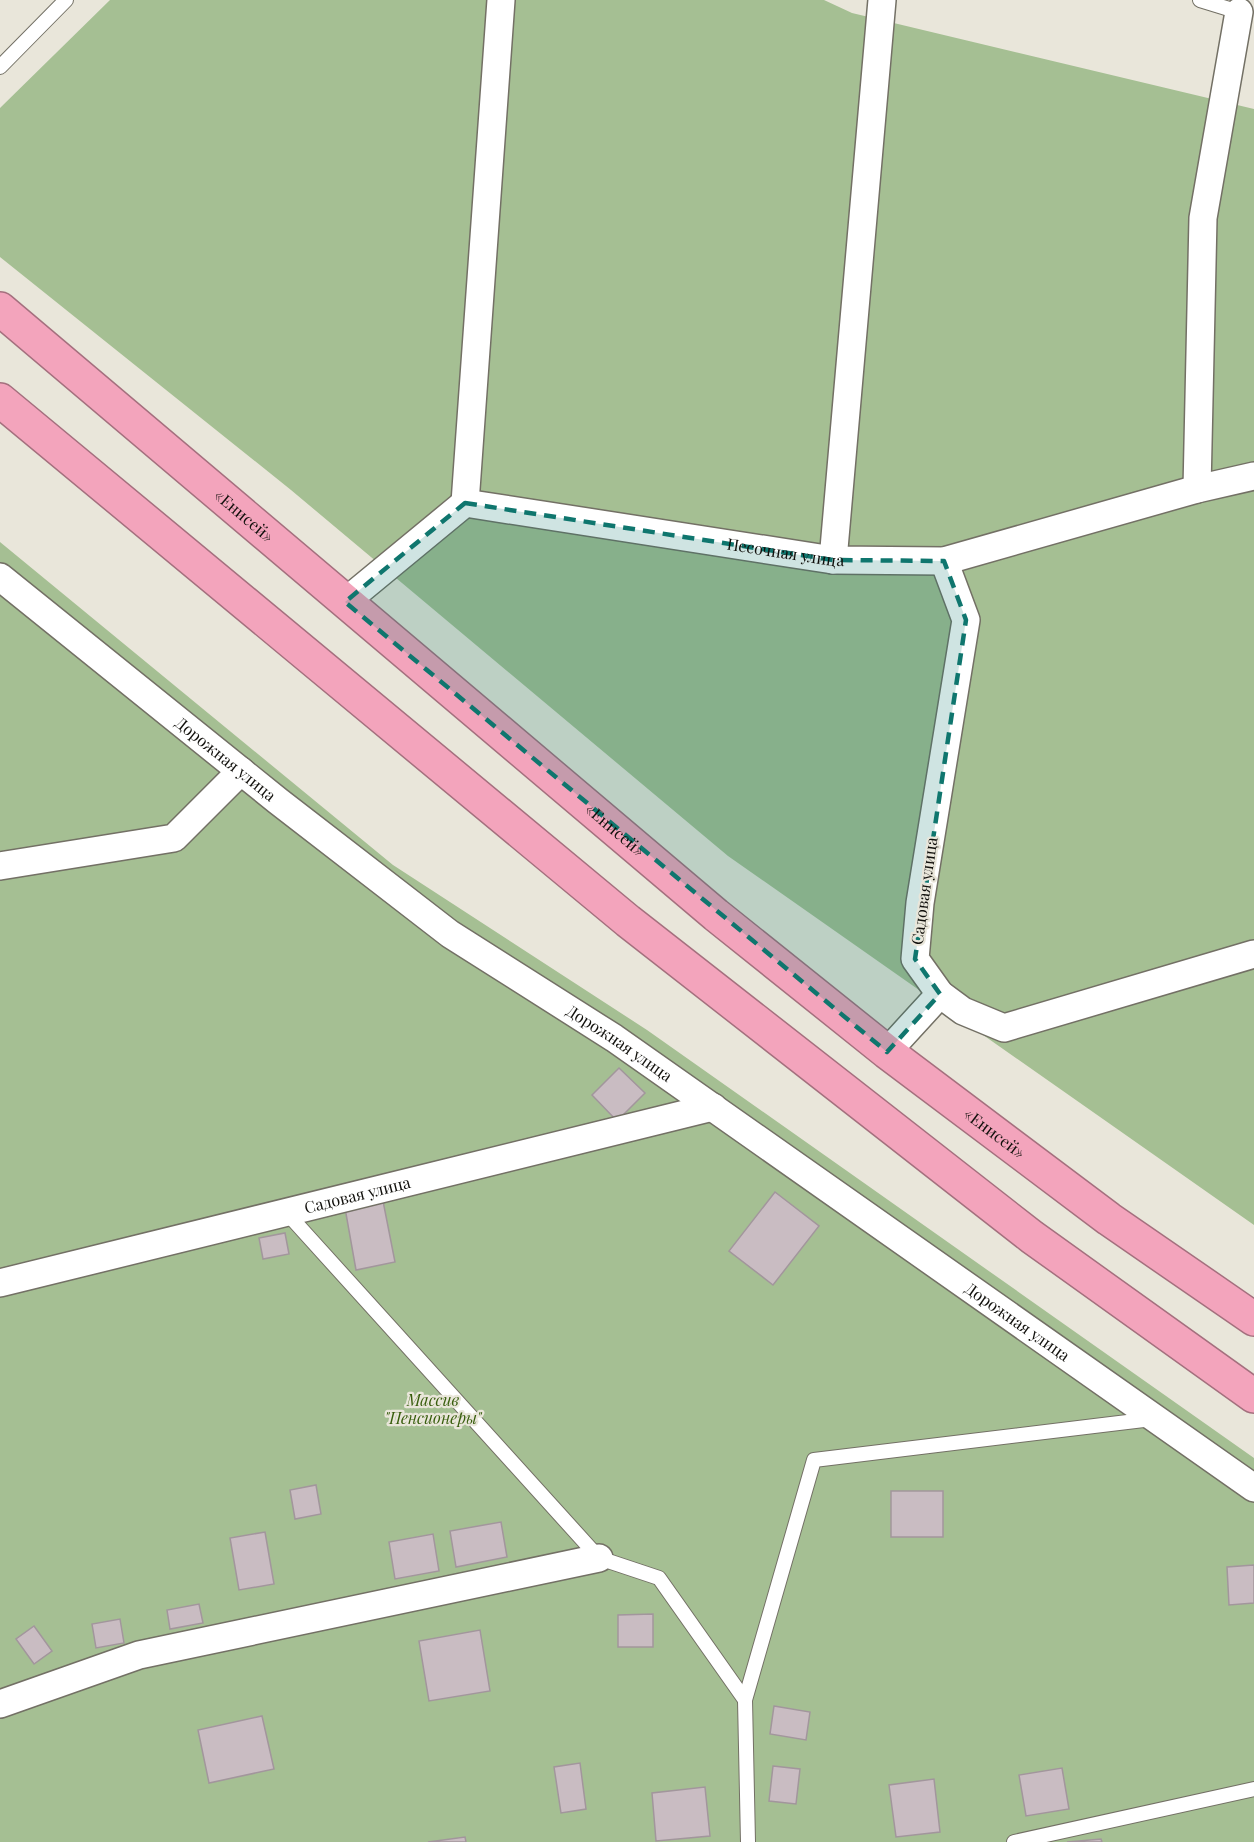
<svg xmlns="http://www.w3.org/2000/svg" width="1254" height="1842" font-family="'Playfair Display',serif">
<style>
.garden{fill:#a5bf93}
.building{fill:#c9bcc2;stroke:#a2969c;stroke-width:1.5}
.lines{fill:none;stroke-linecap:round;stroke-linejoin:round}
.lane-casing{stroke:#737065;stroke-width:16}
.street-casing{stroke:#737065;stroke-width:30}
.highway-casing{stroke:#a4707e;stroke-width:36}
.lane{stroke:#fff;stroke-width:14}
.street{stroke:#fff;stroke-width:27}
.highway{stroke:#f3a4bc;stroke-width:33}
.marked{fill:#0f766e;fill-opacity:0.2;stroke:#0f766e;stroke-width:4.5;stroke-dasharray:12 8;stroke-linejoin:round}
.labels{text-anchor:middle;stroke-width:4.5;stroke-linejoin:round;paint-order:stroke}
.street-label{font-size:16px;fill:#11100c;stroke:#e9e6da}
.park-label{font-size:16px;font-style:italic;fill:#375d0c;stroke:#e9e6da}
</style>
<rect width="100%" height="100%" fill="#e9e6da"/>
<g class="garden">
<path d="M 110,0 L 824,0 L 852,13 L 1254,109 L 1254,1225 L 728,856 L 291,490 L 0,257 L 0,108 Z"/>
<path d="M 0,542 L 393,865 L 647,1030 L 1254,1458 L 1254,1842 L 0,1842 Z"/>
</g>
<g class="building">
<path d="M 619,1068 L 645,1093 L 617,1121 L 592,1095 Z"/>
<path d="M 775,1192 L 819,1226 L 773,1285 L 729,1251 Z"/>
<path d="M 383,1201 L 395,1262 L 356,1270 L 345,1208 Z"/>
<path d="M 285,1233 L 289,1254 L 263,1259 L 259,1238 Z"/>
<path d="M 316,1485 L 321,1514 L 295,1519 L 290,1490 Z"/>
<rect x="891" y="1491" width="52" height="46"/>
<path d="M 501,1522 L 507,1557 L 456,1567 L 450,1531 Z"/>
<path d="M 265,1532 L 274,1584 L 239,1590 L 230,1538 Z"/>
<path d="M 433,1534 L 439,1571 L 395,1579 L 389,1542 Z"/>
<path d="M 1254,1565 L 1254,1603 L 1229,1605 L 1227,1567 Z"/>
<path d="M 199,1604 L 203,1623 L 170,1629 L 167,1610 Z"/>
<path d="M 653,1614 L 653,1647 L 618,1647 L 618,1615 Z"/>
<path d="M 120,1619 L 124,1643 L 96,1648 L 92,1624 Z"/>
<path d="M 34,1626 L 52,1651 L 34,1664 L 16,1639 Z"/>
<path d="M 480,1630 L 490,1691 L 429,1701 L 419,1641 Z"/>
<path d="M 774,1706 L 810,1712 L 806,1740 L 770,1734 Z"/>
<path d="M 262,1716 L 274,1769 L 209,1783 L 198,1730 Z"/>
<path d="M 580,1763 L 586,1809 L 561,1813 L 554,1767 Z"/>
<path d="M 773,1766 L 800,1769 L 796,1804 L 769,1801 Z"/>
<path d="M 1062,1768 L 1069,1809 L 1026,1816 L 1019,1775 Z"/>
<path d="M 934,1779 L 940,1832 L 896,1837 L 889,1785 Z"/>
<path d="M 705,1787 L 710,1836 L 656,1841 L 652,1793 Z"/>
<path d="M 465,1837 L 466,1842 L 428,1842 Z"/>
<path d="M 1101,1839 L 1102,1842 L 1067,1842 Z"/>
</g>
<g class="lines">
<g class="lane-casing">
<g id="lane">
<path d="M 1200,0 L 1239,12"/>
<path d="M 0,67 L 66,0"/>
<path d="M 286,1212 L 599,1558 L 659,1578 L 745,1700"/>
<path d="M 748,1842 L 745,1700 L 814,1460 L 1152,1419"/>
<path d="M 1014,1842 L 1254,1789"/>
</g>
</g>
<g class="street-casing">
<g id="street">
<path d="M 1197,489 L 1203,218 L 1239,12"/>
<path d="M 465,503 L 501,0"/>
<path d="M 833,560 L 882,0"/>
<path d="M 944,561 L 966,620 L 920,903 L 915,959 L 940,994 L 963,1011 L 1004,1028 L 1254,954"/>
<path id="s1" d="M 0,577 L 278,801 L 450,934 L 614,1038 L 1254,1488"/>
<path id="s2" d="M 345,602 L 465,503 L 833,560 L 944,561 L 1197,489 L 1254,476"/>
<path d="M 0,866 L 174,838 L 241,771"/>
<path d="M 887,1052 L 940,994"/>
<path id="s3" d="M 0,1283 L 713,1107"/>
<path d="M 0,1704 L 139,1655 L 599,1558"/>
</g>
</g>
<g class="highway-casing">
<g id="highway">
<path id="s4" d="M 0,309 L 716,915 L 887,1052 L 1109,1219 L 1254,1319"/>
<path d="M 0,400 L 628,921 L 1032,1237 L 1254,1396"/>
</g>
</g>
<use href="#lane" class="lane"/>
<use href="#street" class="street"/>
<use href="#highway" class="highway"/>
</g>
<path class="marked" d="M 465,503 L 833,560 L 944,561 L 966,620 L 915,959 L 940,994 L 887,1052 L 345,602 Z"/>
<g class="labels">
<g class="street-label">
<text dy="6" stroke="none"><textPath href="#s4" startOffset="320">«Енисей»</textPath></text>
<text dy="6" stroke="none"><textPath href="#s2" startOffset="480">Песочная улица</textPath></text>
<text dy="6" stroke="none"><textPath href="#s1" startOffset="290">Дорожная улица</textPath></text>
<text dy="6" stroke="none"><textPath href="#s4" startOffset="806">«Енисей»</textPath></text>
<text transform="translate(924 891) rotate(-82)" y="6">Садовая улица</text>
<text dy="6" stroke="none"><textPath href="#s1" startOffset="776">Дорожная улица</textPath></text>
<text dy="6" stroke="none"><textPath href="#s4" startOffset="1292">«Енисей»</textPath></text>
<text dy="6" stroke="none"><textPath href="#s3" startOffset="368">Садовая улица</textPath></text>
<text dy="6" stroke="none"><textPath href="#s1" startOffset="1262">Дорожная улица</textPath></text>
</g>
<g class="park-label">
<text x="433" y="1406">Массив<tspan x="433" dy="18">"Пенсионеры"</tspan></text>
</g>
</g>
</svg>
